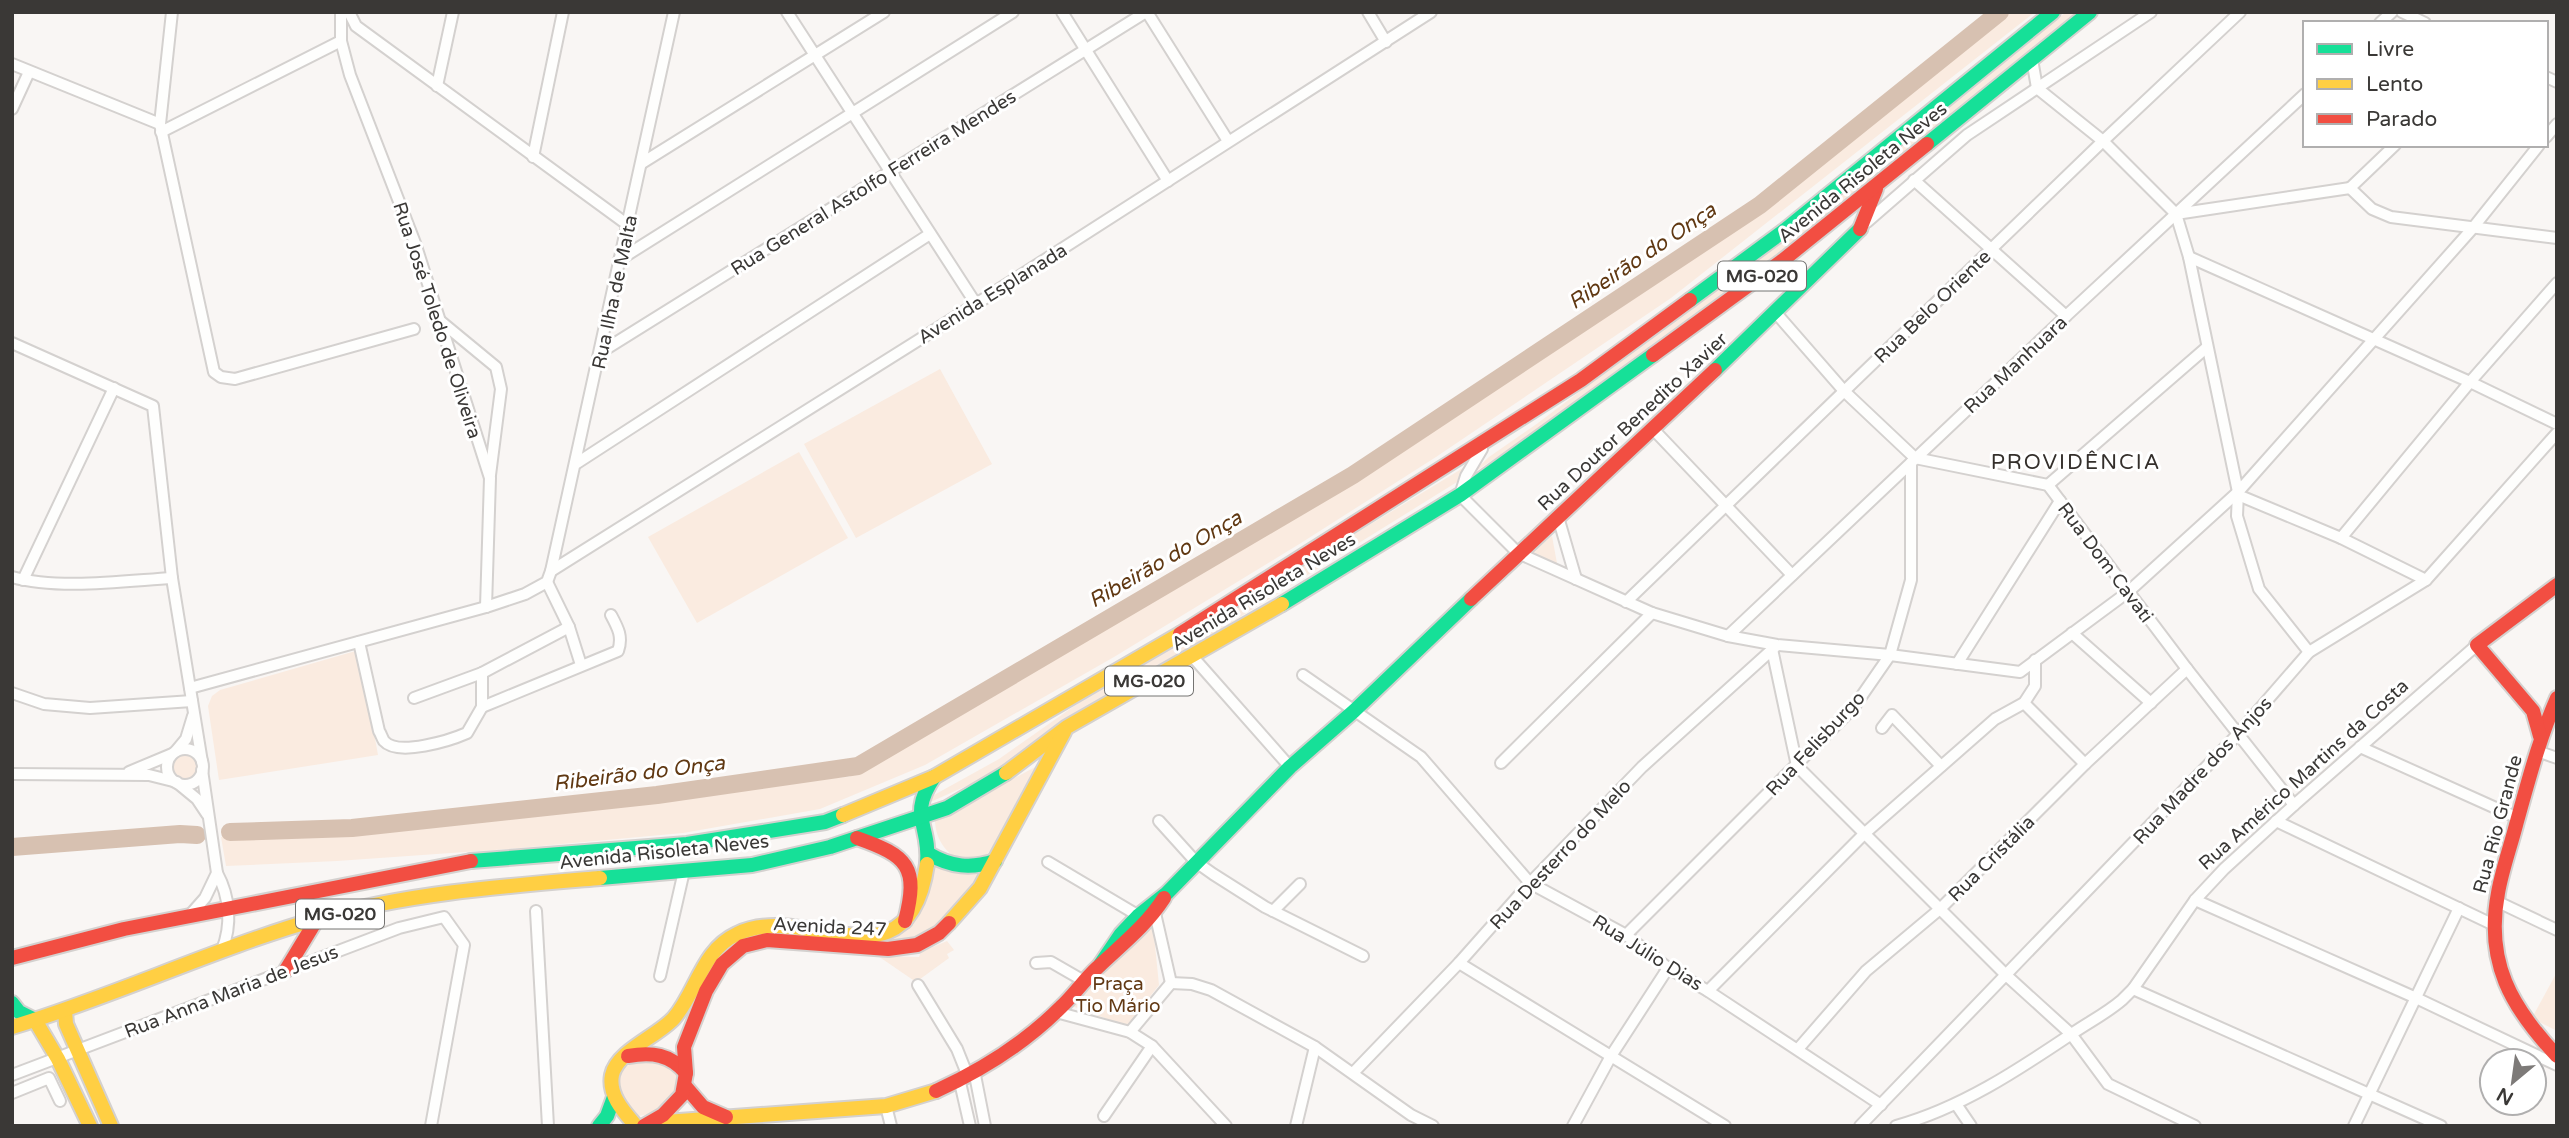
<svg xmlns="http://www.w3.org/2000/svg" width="2569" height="1138" font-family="'Varela Round',sans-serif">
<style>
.green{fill:#faebe0}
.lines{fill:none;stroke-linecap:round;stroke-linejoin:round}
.river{stroke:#d7c1b1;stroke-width:18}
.street-casing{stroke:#d4d1cf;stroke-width:14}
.fast-casing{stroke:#d4d1cf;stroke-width:18}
.slow-casing{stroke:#d4d1cf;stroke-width:18}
.jam-casing{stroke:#d4d1cf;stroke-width:18}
.street{stroke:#fefefd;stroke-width:10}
.fast{stroke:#16e098;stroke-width:14}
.slow{stroke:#ffcf43;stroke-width:14}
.jam{stroke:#f24e42;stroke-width:14}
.labels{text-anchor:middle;stroke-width:6;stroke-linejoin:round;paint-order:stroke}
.shield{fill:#fff;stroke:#757472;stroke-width:2}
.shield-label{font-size:18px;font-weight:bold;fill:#3a3836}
.street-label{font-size:19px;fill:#3a3836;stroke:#fff}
.park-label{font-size:19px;fill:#623914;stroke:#fff}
.water-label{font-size:21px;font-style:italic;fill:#603812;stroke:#fff}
.neighbourhood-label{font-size:21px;letter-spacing:2px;fill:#342f2b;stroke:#fff}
</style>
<rect width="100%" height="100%" fill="#f9f6f4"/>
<g class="green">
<path d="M 2004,12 L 2035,12 L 1671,298 L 1612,338 L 1436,457 L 1301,543 L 1114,657 L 925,765 L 820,809 L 683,833 L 508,849 L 337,861 L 226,866 L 221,837 C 369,830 517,815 664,798 C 726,792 787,779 849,777 L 1271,527 L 1419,435 L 1748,217 Z"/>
<path d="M 2066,12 L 2078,12 L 1892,164 L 1895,152 Z"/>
<path d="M 1870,172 L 1869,182 C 1741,285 1608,384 1470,475 L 1489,457 L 1538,423 Z"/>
<path d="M 940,369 L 992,464 L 856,538 L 804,444 Z"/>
<path d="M 799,452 L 848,538 L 697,623 L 648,537 Z"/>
<path d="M 1463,468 L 1457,482 L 973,783 L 926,804 L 925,800 L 999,759 L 1087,697 Z"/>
<path d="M 1552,536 L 1558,569 L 1528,555 Z"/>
<path d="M 359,650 L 378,755 L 219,780 L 208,706 L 212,696 L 220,690 Z"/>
<circle cx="185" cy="767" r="14"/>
<path d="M 1039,765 L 997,843 C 991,849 985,859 975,860 C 951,864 935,841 935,820 Z"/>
<path d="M 933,864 L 982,874 C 957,911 937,940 888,940 L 915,919 L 931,882 Z"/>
<path d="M 1153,926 L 1159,985 L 1127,1026 L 1069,1005 Z"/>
<path d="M 947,941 L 954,950 L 947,954 L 949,958 L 916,982 L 878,956 L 919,957 L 921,952 Z"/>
<path d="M 2557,972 L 2557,1031 L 2532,1018 Z"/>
<path d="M 645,1060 L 670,1064 L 681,1075 L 678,1093 C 665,1105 651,1117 633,1116 L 619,1095 L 617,1074 L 623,1067 Z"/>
</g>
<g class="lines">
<g class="river">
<path d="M 230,832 L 352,828 L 657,795 L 858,766 L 1353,475 L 1760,205 L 2000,12"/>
<path d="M 12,847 L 180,834 L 197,835"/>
</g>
<g class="street-casing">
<g id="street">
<path d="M 172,12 L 160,124 L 214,372 L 221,377 L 235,379 L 414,329"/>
<path d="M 341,12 L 341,41 L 350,75 L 415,243 L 490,478 L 486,607"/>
<path d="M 349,12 L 356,26 L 628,225"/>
<path d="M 787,12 L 976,304"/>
<path d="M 1062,12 L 1168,181"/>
<path d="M 1147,12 L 1228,141"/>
<path d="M 1368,12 L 1386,42"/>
<path d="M 2402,12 L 2425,23"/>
<path d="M 2380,23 L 2392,12"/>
<path d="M 2032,59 L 2037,88 L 2103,141 L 2176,214 L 2189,257 L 2238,492 L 2237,516 L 2259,589 L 2309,652"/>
<path d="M 12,64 L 160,124"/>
<path d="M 2546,77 L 2557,82"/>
<path d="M 437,86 L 453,12"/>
<path d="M 12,109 L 29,72"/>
<path d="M 161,132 L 341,41"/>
<path d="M 2546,137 L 2557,124"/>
<path d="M 533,157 L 563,12"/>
<path d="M 642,163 L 884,12"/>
<path d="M 1914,180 L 2066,316"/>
<path d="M 2350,188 L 2372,209 L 2391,217 L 2557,238"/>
<path d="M 2350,188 L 2395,145"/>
<path d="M 2176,214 L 2350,188"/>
<path d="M 1867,222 L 1967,135 L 2151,12"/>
<path d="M 2189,257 L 2470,382 L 2557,424"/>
<path d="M 619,260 L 1013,12"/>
<path d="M 1776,313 L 1844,391 L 1915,458 L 2048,485 L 2187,669 L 2294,805"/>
<path d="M 439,320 L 496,367 L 501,389 L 490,475"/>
<path d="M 12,343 L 153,406 L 172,578 L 202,762"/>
<path d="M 601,352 L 1146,12"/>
<path d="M 1653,429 L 1792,575"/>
<path d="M 1482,449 L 1466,476 L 1460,495 L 1518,553 L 1652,613 L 1728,636 L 1777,645 L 1890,655 L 2020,672 L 2128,592 L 2238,492 L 2472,229 L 2539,145"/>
<path d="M 577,463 L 930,234"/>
<path d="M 2048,485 L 2206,348"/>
<path d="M 2238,495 L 2341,538 L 2426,580"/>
<path d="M 1558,517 L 1576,579"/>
<path d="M 2341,538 L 2470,382 L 2557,283"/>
<path d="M 551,571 L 976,304 L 1431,12"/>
<path d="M 12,577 C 58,590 124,581 172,578"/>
<path d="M 23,580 L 114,388"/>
<path d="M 547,582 L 569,627 L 581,665"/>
<path d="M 1626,602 L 2103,141 L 2240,12"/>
<path d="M 2072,633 L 2151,703"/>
<path d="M 1728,636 L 2066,316 L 2305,94"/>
<path d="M 359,642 L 379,731 C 381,734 382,738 384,741 C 398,757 451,740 467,733 L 482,707 L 482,673"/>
<path d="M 1772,649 L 1797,766 L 2006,975 L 2071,1034 L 2108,1084 L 2195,1126"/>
<path d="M 1192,656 L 1290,767"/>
<path d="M 1957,664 L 2060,501"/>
<path d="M 1303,675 L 1421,757 L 1530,883 L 1626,935 L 1668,968 L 1708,991 L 1881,1105"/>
<path d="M 190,688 L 486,607 L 525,594 L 547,582 L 551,571 L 674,12"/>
<path d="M 12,693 L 44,704 L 90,708 L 192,701"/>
<path d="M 414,698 L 482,673 L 569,627"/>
<path d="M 2024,703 L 2085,764"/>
<path d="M 482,707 L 618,651 C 623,637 618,628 611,615"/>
<path d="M 1882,728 L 1892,715 L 1941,766"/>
<path d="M 2360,747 L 2518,818"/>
<circle cx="185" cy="767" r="18"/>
<path d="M 176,751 L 186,739 L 193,716"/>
<path d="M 2537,751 L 2557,758"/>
<path d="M 1501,763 L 1652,613"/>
<path d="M 129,772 L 172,754"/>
<path d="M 12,774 L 149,775 L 177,782"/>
<path d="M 180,785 L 197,799 L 207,814"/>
<path d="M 1159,821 L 1196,862 L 1213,874 L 1265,907 L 1363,956"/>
<path d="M 2276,821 L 2494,925"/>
<path d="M 1048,862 L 1139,916"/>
<path d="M 217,873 C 230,897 232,925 222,950"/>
<path d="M 2195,900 L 2414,997 L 2557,1065"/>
<path d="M 2496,901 L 2557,930"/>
<path d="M 1151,909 L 1155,913 L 1171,983"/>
<path d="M 536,911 L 548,1126"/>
<path d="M 1273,911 L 1300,884"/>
<path d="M 190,915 L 205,898 L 217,873 L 202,770"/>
<path d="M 1626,935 L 1854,707 L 1890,655 L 1911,580 L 1911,463"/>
<path d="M 1036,963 L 1051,962 L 1084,981"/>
<path d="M 1459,963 L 1725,1126"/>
<path d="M 660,976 L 684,871"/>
<path d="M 1171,983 L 1192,984 L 1211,990 L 1315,1047 L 1411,1115 L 1433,1126"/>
<path d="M 918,985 L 957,1049 L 967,1074"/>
<path d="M 2133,989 L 2441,1126"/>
<path d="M 1708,991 L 1864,834 L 1995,719 L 2024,703 L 2035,686 L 2035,660"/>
<path d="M 1056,1012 L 1130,1032 L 1152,1046 L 1226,1126"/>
<path d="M 1130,1032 L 1171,983"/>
<path d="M 1798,1049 L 1866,971 L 1940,909 L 2085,764 L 2187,669"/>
<path d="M 974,1070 L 985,1126"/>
<path d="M 1353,1073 L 1459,963 L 1530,883 L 1642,767 L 1775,647"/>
<path d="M 12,1075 L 399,928 L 444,917 L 464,945 L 431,1126"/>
<path d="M 959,1078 L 970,1126"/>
<path d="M 12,1093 L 49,1078 L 60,1101"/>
<path d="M 1956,1104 L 1971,1126"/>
<path d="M 886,1106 L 891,1126"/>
<path d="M 1104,1116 L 1152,1046"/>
<path d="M 1296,1126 L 1315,1047"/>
<path d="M 1573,1126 L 1611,1056 L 1668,968"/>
<path d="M 1860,1126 L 2237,735 L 2309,652 L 2426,580 L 2557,433"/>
<path d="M 1896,1126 C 1961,1108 2018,1070 2073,1033 C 2089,1022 2107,1013 2122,1000 L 2133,989 L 2195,900 L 2224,869 L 2294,805 L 2477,645"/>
<path d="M 2354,1126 L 2459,908"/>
</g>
</g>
<g class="fast-casing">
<g id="fast">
<path d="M 1927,144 L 2090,12"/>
<path d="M 1690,300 L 1785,230 L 2053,12"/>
<path d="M 1715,370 L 1860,229"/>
<path d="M 1282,604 L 1460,495 L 1653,355"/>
<path d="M 929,854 C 951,867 971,869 995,861"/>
<path d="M 471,861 L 687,844 L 825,822 L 843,815"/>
<path d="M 927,864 C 931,824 907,817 934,777"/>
<path d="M 600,878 L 752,865 L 830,847 L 947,808 L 1006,773"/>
<path d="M 1100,965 L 1121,934 L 1138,916 L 1167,893 L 1290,767 L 1354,711 L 1471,599"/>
<path d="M 12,1003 L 19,1012 L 35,1020"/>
<path d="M 599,1126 L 607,1116 L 614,1097"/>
</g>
</g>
<g class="slow-casing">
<g id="slow">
<path d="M 1006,773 L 1067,727 L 1282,604"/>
<path d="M 843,815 L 934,777 L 1180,634"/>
<path d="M 949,923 L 980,888 L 1064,732"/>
<path d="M 65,1011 L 66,1024 L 111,1126"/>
<path d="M 35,1020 L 58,1059 L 90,1126"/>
<path d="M 12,1027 C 115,996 213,949 317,919 C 408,893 505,886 600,878"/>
<path d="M 652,1123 L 886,1106 L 936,1091"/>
<path d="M 636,1126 C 624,1112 608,1095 612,1075 C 617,1051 658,1036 674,1018 C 697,991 702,950 737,934 C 806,900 908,995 927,864"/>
</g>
</g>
<g class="jam-casing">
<g id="jam">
<path d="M 1860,229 L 1876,189"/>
<path d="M 1653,355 L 1782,261 L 1927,144"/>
<path d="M 1471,599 L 1715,370"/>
<path d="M 1180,634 L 1581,380 L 1690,300"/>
<path d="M 2557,698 C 2539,739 2528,782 2516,825 C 2510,848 2502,870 2498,893 C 2485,962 2511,1007 2557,1056"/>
<path d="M 2540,736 L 2533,711 L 2477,645 L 2557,585"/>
<path d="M 857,838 C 908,856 919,867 905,921"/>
<path d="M 12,958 L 124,929 L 471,861"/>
<path d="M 286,970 L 317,919"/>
<path d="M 628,1056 C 652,1052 670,1054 686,1073"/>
<path d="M 685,1086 L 703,1107 L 726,1117"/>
<path d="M 936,1091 C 982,1070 1025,1043 1061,1007 C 1074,995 1084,980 1097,968 C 1121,945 1146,926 1164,898"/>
<path d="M 644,1126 L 663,1115 L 682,1095 L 686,1073 L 684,1047 L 706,991 L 722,964 L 743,946 L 767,940 L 888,949 L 917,945 L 939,933 L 949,923"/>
</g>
</g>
<use href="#street" class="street"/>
<use href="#fast" class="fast"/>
<use href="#slow" class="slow"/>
<use href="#jam" class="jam"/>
</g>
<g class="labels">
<g class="shield">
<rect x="1718" y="261.5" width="88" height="29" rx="5"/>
<rect x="1105" y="666.5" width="88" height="29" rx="5"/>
<rect x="296" y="899.5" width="88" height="29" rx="5"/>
</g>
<g class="shield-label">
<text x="1762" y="282">MG-020</text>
<text x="1149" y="687">MG-020</text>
<text x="340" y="920">MG-020</text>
</g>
<g class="street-label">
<text transform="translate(1862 172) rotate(-39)" y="7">Avenida Risoleta Neves</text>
<text transform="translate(873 182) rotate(-32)" y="7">Rua General Astolfo Ferreira Mendes</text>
<text transform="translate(614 292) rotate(-78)" y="7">Rua Ilha de Malta</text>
<text transform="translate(992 293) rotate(-32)" y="7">Avenida Esplanada</text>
<text transform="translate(1932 306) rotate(-44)" y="7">Rua Belo Oriente</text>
<text transform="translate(438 320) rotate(72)" y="7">Rua José Toledo de Oliveira</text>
<text transform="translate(2015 364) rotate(-43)" y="7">Rua Manhuara</text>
<text transform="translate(1632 421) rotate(-43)" y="7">Rua Doutor Benedito Xavier</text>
<text transform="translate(2106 562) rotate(53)" y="7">Rua Dom Cavati</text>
<text transform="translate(1263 591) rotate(-31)" y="7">Avenida Risoleta Neves</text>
<text transform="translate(1815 743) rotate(-47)" y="7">Rua Felisburgo</text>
<text transform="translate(2202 770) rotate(-47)" y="7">Rua Madre dos Anjos</text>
<text transform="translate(2303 774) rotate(-42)" y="7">Rua Américo Martins da Costa</text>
<text transform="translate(2497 824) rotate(-75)" y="7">Rua Rio Grande</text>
<text transform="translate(664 851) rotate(-6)" y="7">Avenida Risoleta Neves</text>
<text transform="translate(1560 854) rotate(-47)" y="7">Rua Desterro do Melo</text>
<text transform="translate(1991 858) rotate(-45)" y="7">Rua Cristália</text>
<text transform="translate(830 926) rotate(3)" y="7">Avenida 247</text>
<text transform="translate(1648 952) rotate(32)" y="7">Rua Júlio Dias</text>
<text transform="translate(231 991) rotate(-21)" y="7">Rua Anna Maria de Jesus</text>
</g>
<g class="park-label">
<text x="1118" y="990">Praça<tspan x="1118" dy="22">Tio Mário</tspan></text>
</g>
<g class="water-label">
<text transform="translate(1642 256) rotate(-34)" y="7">Ribeirão do Onça</text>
<text transform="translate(1165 559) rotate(-30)" y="7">Ribeirão do Onça</text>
<text transform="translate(639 773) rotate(-7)" y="7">Ribeirão do Onça</text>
</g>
<g class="neighbourhood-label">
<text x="2076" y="469">PROVIDÊNCIA</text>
</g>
</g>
<rect width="2569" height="1138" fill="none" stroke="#3a3836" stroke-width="28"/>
<rect x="2303" y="21" width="245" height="126" fill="#ffffff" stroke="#b0afaf" stroke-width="2"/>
<rect x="2317" y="44" width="35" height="10" fill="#16e098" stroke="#b0afaf" stroke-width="2"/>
<text x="2366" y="56" font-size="21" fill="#3a3836">Livre</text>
<rect x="2317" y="79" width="35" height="10" fill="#ffcf43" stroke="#b0afaf" stroke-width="2"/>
<text x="2366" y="91" font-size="21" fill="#3a3836">Lento</text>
<rect x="2317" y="114" width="35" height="10" fill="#f24e42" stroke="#b0afaf" stroke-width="2"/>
<text x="2366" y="126" font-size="21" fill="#3a3836">Parado</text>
<g transform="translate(2513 1082) rotate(209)"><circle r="33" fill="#ffffff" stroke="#b0afaf" stroke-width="2"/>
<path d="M0-5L12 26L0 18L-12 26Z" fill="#7d7a78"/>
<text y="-10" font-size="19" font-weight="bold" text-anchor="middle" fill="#3a3836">N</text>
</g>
</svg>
